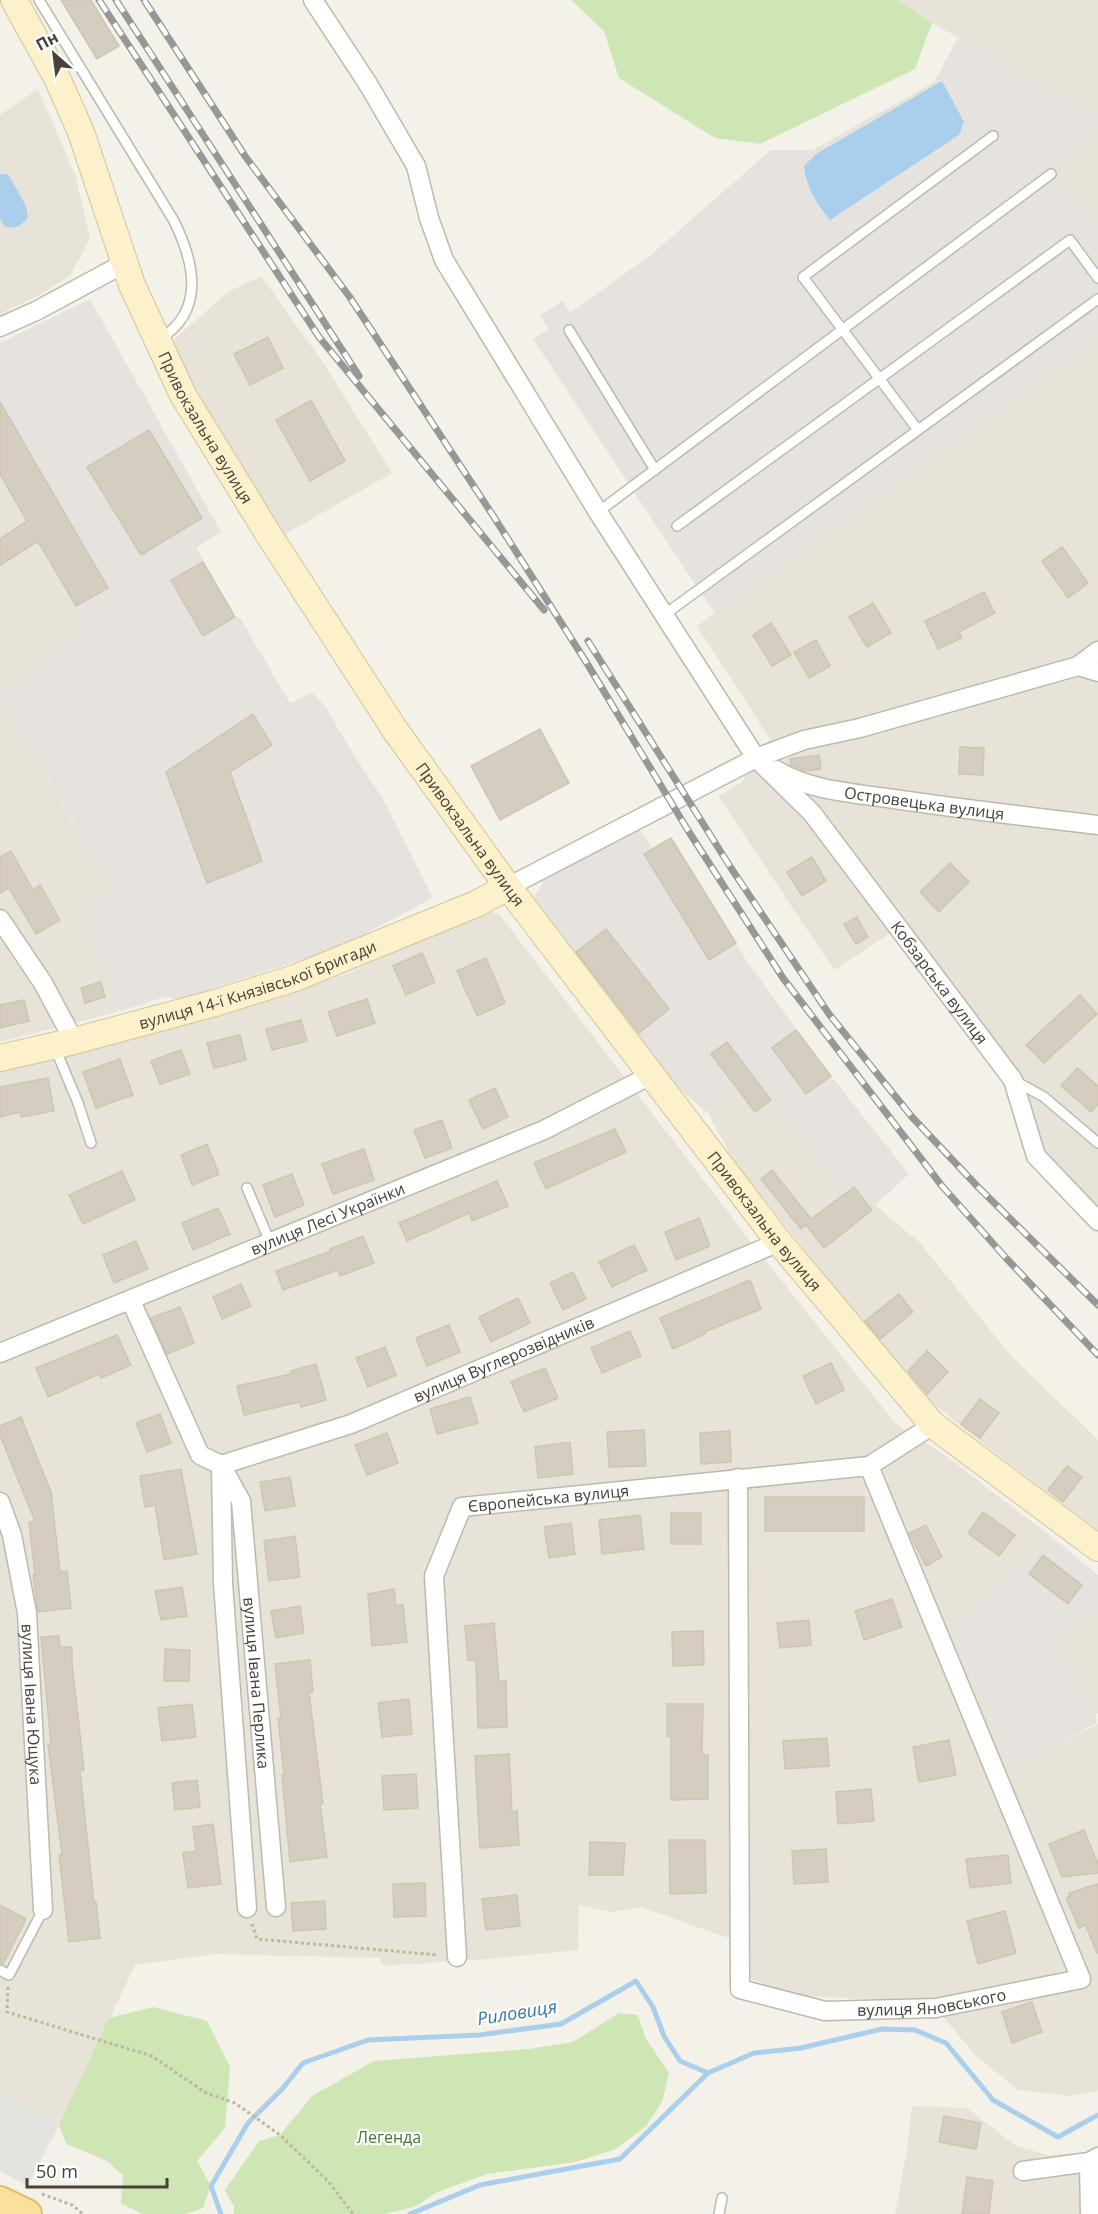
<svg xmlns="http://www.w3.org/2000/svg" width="1098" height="2214" font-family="'Open Sans',sans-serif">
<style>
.residential{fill:#e7e3d8}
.industrial{fill:#e6e3de}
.green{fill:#cee5b4}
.parking{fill:#e5e3e0}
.water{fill:#a9cfed}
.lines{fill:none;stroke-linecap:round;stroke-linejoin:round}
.stream{stroke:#a9cfed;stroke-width:5}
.building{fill:#d5cdbf;stroke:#cfc5b3;stroke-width:1.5}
.lane-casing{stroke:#bfb9ac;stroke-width:12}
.street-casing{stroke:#bfb9ac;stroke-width:21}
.secondary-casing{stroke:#d1c59b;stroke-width:28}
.primary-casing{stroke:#ddbf6d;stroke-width:32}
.path{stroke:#c0b59e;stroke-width:3;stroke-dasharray:3 3;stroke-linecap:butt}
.lane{stroke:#fff;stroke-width:9}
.street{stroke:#fff;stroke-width:18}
.secondary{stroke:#fcf1cb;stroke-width:26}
.primary{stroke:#f9e19d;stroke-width:28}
.rail-casing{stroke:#979797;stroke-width:7}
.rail{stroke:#fff;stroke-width:4.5;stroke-dasharray:14;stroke-linecap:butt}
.labels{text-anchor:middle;stroke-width:4.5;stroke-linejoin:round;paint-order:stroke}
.street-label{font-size:16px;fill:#474138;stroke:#fff}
.park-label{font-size:16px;fill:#47762e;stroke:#fff}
.water-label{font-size:18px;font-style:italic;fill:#3678ae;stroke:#fff}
</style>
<rect width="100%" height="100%" fill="#f4f1e9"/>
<g class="residential">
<path d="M 898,0 L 1098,0 L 1098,114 L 932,23 Z"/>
<path d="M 38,89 L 76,177 L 90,239 L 70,276 L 41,294 L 0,314 L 0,115 Z"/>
<path d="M 1098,126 L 1098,228 L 1059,176 Z"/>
<path d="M 261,276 L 326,367 L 392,473 L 275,540 L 163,349 L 228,292 Z"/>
<path d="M 1098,341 L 1098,1221 L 1036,1156 L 1013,1080 L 898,928 L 834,970 L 795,912 L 718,796 L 741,783 L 770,739 L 697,626 Z"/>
<path d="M 0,484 L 86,630 L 0,691 Z"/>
<path d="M 0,694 L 114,894 L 81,909 L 95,943 L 118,1012 L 0,1042 Z"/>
<path d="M 479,911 L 499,914 L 765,1260 L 896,1424 L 942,1453 L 1053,1538 L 953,1629 L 1011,1770 L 1098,1724 L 1098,2091 L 1070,2096 L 1018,2090 L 975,2055 L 928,1999 L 867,1999 L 790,1995 L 750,1978 L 748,1945 L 641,1907 L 612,1912 L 579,1905 L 578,1950 L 488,1959 L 382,1966 L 380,1958 L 216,1954 L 135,1965 L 59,2125 L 0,2093 L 0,1069 L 283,996 L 349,973 Z"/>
<path d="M 734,1085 L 771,1100 L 846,1193 L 875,1205 L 920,1243 L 1012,1357 L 1098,1440 L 1098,1530 L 968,1432 L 934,1404 L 852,1314 L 817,1265 L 734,1162 L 708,1113 Z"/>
<path d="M 1098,1612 L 1098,1713 L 1095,1715 L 1055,1645 Z"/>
<path d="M 912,2106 L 967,2108 L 1016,2146 L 1048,2155 L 1085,2153 L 1098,2145 L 1098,2214 L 895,2214 L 907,2150 Z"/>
</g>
<g class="industrial">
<path d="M 958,38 L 1098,114 L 1098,126 L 1059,176 L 1098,228 L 1098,341 L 715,614 L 533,339 L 548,329 L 540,315 L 563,301 L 570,313 L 652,254 L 771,150 L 813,150 L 934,82 Z"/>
<path d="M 90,299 L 221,532 L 196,548 L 235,617 L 240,618 L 290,703 L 313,693 L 325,706 L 355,757 L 383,799 L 433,898 L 361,936 L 310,957 L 181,999 L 164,997 L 118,1012 L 95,943 L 81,909 L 114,893 L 0,694 L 0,691 L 86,630 L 0,484 L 0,343 Z"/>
<path d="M 639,828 L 653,849 L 671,838 L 748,963 L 831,1076 L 909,1174 L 875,1205 L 846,1193 L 771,1100 L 755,1112 L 734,1085 L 708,1113 L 657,1070 L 530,905 L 544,880 Z"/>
<path d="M 1053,1538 L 1098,1575 L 1098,1612 L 1056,1645 L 1095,1715 L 1097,1723 L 1011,1770 L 953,1629 Z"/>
</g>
<g class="green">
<path d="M 571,0 L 898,0 L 932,23 L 915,69 L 760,144 L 715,138 L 619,78 L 604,31 Z"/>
<path d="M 153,2007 L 207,2021 L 230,2067 L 225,2128 L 197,2161 L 211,2186 L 203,2208 L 184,2214 L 142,2214 L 121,2203 L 123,2176 L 107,2161 L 66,2144 L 59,2125 L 109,2018 Z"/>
<path d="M 619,2013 L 638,2015 L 646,2039 L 669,2073 L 662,2102 L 646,2126 L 616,2149 L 575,2162 L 487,2174 L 435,2193 L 417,2206 L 384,2214 L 234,2214 L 234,2207 L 225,2190 L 259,2141 L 280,2135 L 312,2096 L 374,2061 L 529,2049 L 573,2042 Z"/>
</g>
<path class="parking" d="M 0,2093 L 59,2125 L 28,2186 L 0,2171 Z"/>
<g class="water">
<path d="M 942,81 L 964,122 L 959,135 L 830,220 C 817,204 806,187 804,166 L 816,154 Z"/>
<path d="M 0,174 L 8,174 L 26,206 L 28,217 C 21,226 17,229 5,227 L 0,219 Z"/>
</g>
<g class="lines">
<g class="stream">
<path d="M 221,2214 L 211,2186 L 248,2123 L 283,2088 L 303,2063 L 368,2040 L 479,2035 L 561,2024 L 636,1981 L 653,2007 L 664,2036 L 680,2061 L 708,2073"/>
<path d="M 410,2214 L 480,2185 L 620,2159 L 708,2073 L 754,2053 L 801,2048 L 882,2029 L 915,2030 L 946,2043 L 993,2100 L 1058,2137 L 1098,2115"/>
</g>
</g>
<g class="building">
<path d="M 61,0 L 91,0 L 119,46 L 97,59 Z"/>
<path d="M 268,337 L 283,368 L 250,385 L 234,354 Z"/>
<path d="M 311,400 L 345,461 L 310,481 L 276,420 Z"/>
<path d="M 0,402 L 108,588 L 76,606 L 38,541 L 0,565 L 0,539 L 27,521 L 0,474 Z"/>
<path d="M 149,430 L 202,518 L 141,555 L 87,467 Z"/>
<path d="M 1062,547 L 1088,583 L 1068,598 L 1042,561 Z"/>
<path d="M 203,562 L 235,617 L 203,636 L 171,580 Z"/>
<path d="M 984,592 L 995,613 L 959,632 L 962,638 L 938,649 L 925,621 Z"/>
<path d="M 873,603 L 891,633 L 867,647 L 849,617 Z"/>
<path d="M 771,623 L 791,655 L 772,666 L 753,635 Z"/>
<path d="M 816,640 L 830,666 L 809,678 L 794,652 Z"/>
<path d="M 253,714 L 272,745 L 230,772 L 262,861 L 207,883 L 166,772 Z"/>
<path d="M 540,729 L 569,783 L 500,820 L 471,766 Z"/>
<path d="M 960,747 L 984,748 L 983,775 L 959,774 Z"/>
<path d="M 819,755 L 821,769 L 805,771 L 791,765 L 790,759 Z"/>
<path d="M 671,838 L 736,943 L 709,960 L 644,854 Z"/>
<path d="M 11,851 L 33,890 L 40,885 L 60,920 L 36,934 L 9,888 L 0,893 L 0,857 Z"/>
<path d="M 812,857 L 826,881 L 802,896 L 787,872 Z"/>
<path d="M 950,863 L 969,882 L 939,912 L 920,892 Z"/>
<path d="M 857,917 L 868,937 L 856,944 L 844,924 Z"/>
<path d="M 606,929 L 669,1009 L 639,1033 L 576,952 Z"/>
<path d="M 422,953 L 435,982 L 406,995 L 393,966 Z"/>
<path d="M 486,958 L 505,1003 L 477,1016 L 457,971 Z"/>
<path d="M 101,982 L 105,997 L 85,1003 L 81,988 Z"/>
<path d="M 1080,995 L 1097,1014 L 1044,1063 L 1026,1045 Z"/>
<path d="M 367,999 L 375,1023 L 337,1036 L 328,1012 Z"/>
<path d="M 24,1000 L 29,1021 L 0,1028 L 0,1005 Z"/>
<path d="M 301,1020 L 307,1041 L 272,1050 L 266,1029 Z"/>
<path d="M 796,1030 L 831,1076 L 806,1094 L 772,1048 Z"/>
<path d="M 240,1035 L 246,1060 L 214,1068 L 207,1043 Z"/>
<path d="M 727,1042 L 771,1100 L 755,1112 L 711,1054 Z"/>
<path d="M 181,1050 L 190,1074 L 160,1084 L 151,1061 Z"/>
<path d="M 120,1059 L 133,1095 L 96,1108 L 83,1072 Z"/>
<path d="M 1077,1068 L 1098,1086 L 1098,1104 L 1091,1112 L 1061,1086 Z"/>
<path d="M 48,1078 L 54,1111 L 21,1117 L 20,1112 L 0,1117 L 0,1087 Z"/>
<path d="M 495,1088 L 508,1117 L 483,1129 L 469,1100 Z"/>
<path d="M 442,1120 L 452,1148 L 425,1158 L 414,1130 Z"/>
<path d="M 615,1129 L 626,1152 L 546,1189 L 534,1163 Z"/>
<path d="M 207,1144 L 219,1174 L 192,1185 L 181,1155 Z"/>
<path d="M 364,1149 L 374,1180 L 333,1194 L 322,1164 Z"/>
<path d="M 772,1170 L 811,1219 L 854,1187 L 872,1210 L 824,1248 L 806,1225 L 801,1229 L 761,1179 Z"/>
<path d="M 122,1171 L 135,1200 L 83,1224 L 69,1195 Z"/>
<path d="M 292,1174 L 304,1205 L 275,1217 L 263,1185 Z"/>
<path d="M 497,1181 L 508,1206 L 472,1221 L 469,1213 L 407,1241 L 399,1223 Z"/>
<path d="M 218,1208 L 230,1234 L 193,1250 L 182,1223 Z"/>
<path d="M 699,1218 L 710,1246 L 676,1260 L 665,1232 Z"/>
<path d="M 363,1236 L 374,1263 L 340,1276 L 338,1270 L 283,1290 L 276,1271 L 331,1251 L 330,1249 Z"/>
<path d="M 136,1241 L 148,1269 L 114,1283 L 103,1255 Z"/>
<path d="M 634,1245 L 647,1270 L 612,1287 L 599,1262 Z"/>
<path d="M 573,1272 L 586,1299 L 563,1310 L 550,1283 Z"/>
<path d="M 750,1280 L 761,1309 L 704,1332 L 705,1334 L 673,1349 L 660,1318 Z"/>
<path d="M 241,1284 L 251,1306 L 222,1319 L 213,1297 Z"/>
<path d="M 899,1294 L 913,1312 L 880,1339 L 865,1321 Z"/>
<path d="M 518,1298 L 530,1323 L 491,1342 L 479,1317 Z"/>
<path d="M 180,1307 L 194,1343 L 167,1354 L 151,1318 Z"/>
<path d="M 449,1325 L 460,1352 L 427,1366 L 416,1338 Z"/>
<path d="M 630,1331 L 641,1356 L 602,1373 L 591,1348 Z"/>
<path d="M 117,1335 L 131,1365 L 101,1378 L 99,1374 L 48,1397 L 36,1368 Z"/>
<path d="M 385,1347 L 396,1375 L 368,1387 L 356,1358 Z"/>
<path d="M 927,1351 L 948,1372 L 927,1394 L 908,1371 Z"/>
<path d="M 831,1363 L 844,1390 L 816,1404 L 803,1376 Z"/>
<path d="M 316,1364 L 326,1400 L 301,1407 L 299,1402 L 244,1415 L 237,1386 L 291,1374 L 291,1371 Z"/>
<path d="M 545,1368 L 558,1398 L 524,1412 L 511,1382 Z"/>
<path d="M 470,1397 L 478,1423 L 437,1434 L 430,1409 Z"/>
<path d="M 980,1399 L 999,1413 L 980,1438 L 961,1424 Z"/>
<path d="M 160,1414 L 171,1443 L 147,1452 L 136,1423 Z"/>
<path d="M 21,1417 L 51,1492 L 60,1572 L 67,1571 L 71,1608 L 38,1612 L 33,1575 L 35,1575 L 29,1522 L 35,1521 L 0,1435 L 0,1426 Z"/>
<path d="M 644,1430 L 646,1466 L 609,1467 L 607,1432 Z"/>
<path d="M 730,1431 L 731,1462 L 701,1464 L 700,1433 Z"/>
<path d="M 387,1433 L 398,1463 L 367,1475 L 355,1445 Z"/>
<path d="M 570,1442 L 573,1474 L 538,1478 L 535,1447 Z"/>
<path d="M 1067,1466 L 1082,1477 L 1063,1502 L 1048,1490 Z"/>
<path d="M 181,1469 L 197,1554 L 164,1560 L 155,1505 L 145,1507 L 140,1476 Z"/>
<path d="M 290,1477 L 295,1506 L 265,1511 L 260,1482 Z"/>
<rect x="765" y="1497" width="99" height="34"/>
<path d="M 983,1512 L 1015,1535 L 999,1556 L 968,1533 Z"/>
<rect x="671" y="1513" width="30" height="31"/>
<path d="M 640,1515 L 644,1549 L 602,1554 L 599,1520 Z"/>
<path d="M 571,1523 L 575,1554 L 549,1558 L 544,1527 Z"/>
<path d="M 926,1525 L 942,1557 L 926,1566 L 909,1533 Z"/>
<path d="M 295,1536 L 300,1577 L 269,1581 L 264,1541 Z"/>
<path d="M 1043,1555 L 1082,1585 L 1068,1604 L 1029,1574 Z"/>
<path d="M 182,1587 L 187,1616 L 161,1620 L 155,1591 Z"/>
<path d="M 394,1589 L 396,1606 L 403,1605 L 407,1642 L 372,1646 L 368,1594 Z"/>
<path d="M 892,1599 L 902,1627 L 864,1640 L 855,1611 Z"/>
<path d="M 300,1606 L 304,1633 L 276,1638 L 271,1611 Z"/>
<path d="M 809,1620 L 811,1645 L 780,1648 L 777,1623 Z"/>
<path d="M 494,1623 L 499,1681 L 506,1681 L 507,1727 L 478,1728 L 476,1660 L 468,1660 L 465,1626 Z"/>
<path d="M 703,1631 L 704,1665 L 673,1666 L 672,1632 Z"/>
<path d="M 59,1636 L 60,1647 L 72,1647 L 72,1664 L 84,1770 L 80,1771 L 94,1902 L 96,1902 L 100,1938 L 69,1942 L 59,1855 L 62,1855 L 48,1744 L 51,1744 L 41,1637 Z"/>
<path d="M 165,1649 L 190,1650 L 189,1681 L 164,1681 Z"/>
<path d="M 310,1660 L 313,1692 L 309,1693 L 323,1804 L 320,1804 L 327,1857 L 290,1862 L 282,1775 L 284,1775 L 278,1718 L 281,1718 L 275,1664 Z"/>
<path d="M 409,1699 L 412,1734 L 382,1737 L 378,1703 Z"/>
<path d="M 192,1704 L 196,1737 L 162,1741 L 158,1708 Z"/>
<path d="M 667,1704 L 703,1704 L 702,1755 L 708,1755 L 708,1799 L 671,1800 L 671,1737 L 667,1736 Z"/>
<path d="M 827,1738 L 829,1766 L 785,1769 L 783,1741 Z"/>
<path d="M 949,1740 L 956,1775 L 919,1782 L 913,1747 Z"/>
<path d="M 509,1754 L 512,1812 L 517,1811 L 519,1845 L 480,1848 L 475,1756 Z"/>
<path d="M 416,1774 L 418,1808 L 384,1810 L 382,1776 Z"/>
<path d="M 197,1780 L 200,1807 L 175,1810 L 172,1783 Z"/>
<path d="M 871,1789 L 874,1821 L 838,1824 L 836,1792 Z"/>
<path d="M 213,1824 L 221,1884 L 188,1888 L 183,1853 L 196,1851 L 193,1827 Z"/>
<path d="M 1084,1830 L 1098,1864 L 1098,1873 L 1062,1877 L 1049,1844 Z"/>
<path d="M 669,1840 L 705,1840 L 706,1893 L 670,1894 Z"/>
<path d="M 590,1842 L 625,1843 L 623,1875 L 589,1875 Z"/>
<path d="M 826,1849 L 828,1882 L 794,1884 L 792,1851 Z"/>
<path d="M 1008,1855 L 1011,1883 L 970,1888 L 966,1859 Z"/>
<path d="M 425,1883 L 426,1916 L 394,1917 L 393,1884 Z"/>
<path d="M 1098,1884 L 1098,1953 L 1097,1953 L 1086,1925 L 1079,1928 L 1066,1898 L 1070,1896 L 1069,1893 Z"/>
<path d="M 517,1895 L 520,1926 L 486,1930 L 482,1899 Z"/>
<path d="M 325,1901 L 326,1929 L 293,1931 L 291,1903 Z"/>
<path d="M 0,1905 L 26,1919 L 3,1964 L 0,1963 Z"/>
<path d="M 1005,1911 L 1016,1953 L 978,1964 L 967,1921 Z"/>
<path d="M 1032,2002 L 1042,2032 L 1012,2043 L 1002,2012 Z"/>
<path d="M 944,2116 L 981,2123 L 976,2149 L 939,2142 Z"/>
<path d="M 967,2177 L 993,2181 L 989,2214 L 962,2214 Z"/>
</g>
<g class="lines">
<g class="lane-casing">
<g id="lane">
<path d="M 39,0 L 174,221 C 194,262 206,310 160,339"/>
<path d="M 569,330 L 655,470"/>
<path d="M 918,430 L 803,277 L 993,136"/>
<path d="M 598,512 L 1051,174"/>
<path d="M 677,526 L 1070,240 L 1098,278"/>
<path d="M 664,615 L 1098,299"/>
<path d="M 55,1048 L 78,1103 L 91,1143"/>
<path d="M 1015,1081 L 1044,1097 L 1098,1143"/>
<path d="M 247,1188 L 270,1242"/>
<path d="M 0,1970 L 9,1975 L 43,1910"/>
<path d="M 719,2214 L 722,2198"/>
</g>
</g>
<g class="street-casing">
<g id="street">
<path id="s1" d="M 313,0 L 368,84 L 416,166 L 429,218 L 444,260 L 598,512 L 756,758 L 812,813 L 1013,1080 L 1036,1156 L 1098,1221"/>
<path d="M 0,327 L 36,311 L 125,263"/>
<path d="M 1078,666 L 1098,672"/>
<path id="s2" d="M 776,770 C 810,791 855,793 894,799 C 962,809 1030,817 1098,825"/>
<path d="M 508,887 L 756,758 L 804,740 L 860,728 L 1078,666 L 1098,651"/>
<path d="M 0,919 L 43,983 L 74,1041"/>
<path id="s3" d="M 131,1301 L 200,1455 L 221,1465 L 241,1501 L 276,1907"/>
<path id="s4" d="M 0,1353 L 544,1130 L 651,1075"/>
<path id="s5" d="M 738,1478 L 740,1989 L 825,2011 L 936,2008 L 1081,1979 L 869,1466"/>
<path id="s6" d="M 0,1502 L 12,1535 L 27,1613 L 43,1910"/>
<path id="s7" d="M 247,1908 L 223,1583 L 221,1465 L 351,1424 L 779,1242"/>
<path id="s8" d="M 457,1957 L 434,1576 L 462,1507 L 869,1466 L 933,1425"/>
<path d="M 1089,2162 L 1090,2214"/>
<path d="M 1023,2171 L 1089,2162 L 1098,2157"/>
</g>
</g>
<g class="secondary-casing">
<g id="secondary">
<path id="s9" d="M 14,0 L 57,78 L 81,132 L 132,285 L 183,395 L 267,532 L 395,730 L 508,887 L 779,1242 L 933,1425 L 1098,1548"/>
<path id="s10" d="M 0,1058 L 74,1041 L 215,1003 L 295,978 L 476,904 L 508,887"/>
</g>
</g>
<g class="primary-casing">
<path id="primary" d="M 0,2201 L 27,2214"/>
</g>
<g class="path">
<path d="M 252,1924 L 257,1939 L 438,1955"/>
<path d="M 8,1987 L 7,2012 L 152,2056 L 206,2093 L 235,2103 L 280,2135 L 328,2181 L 353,2214"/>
<path d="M 42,2194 L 72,2205 L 83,2214"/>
</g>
<use href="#lane" class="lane"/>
<use href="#street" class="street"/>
<use href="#secondary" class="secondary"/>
<use href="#primary" class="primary"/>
<g class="rail-casing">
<g id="rail">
<path d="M 99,0 L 319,337 L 544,610"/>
<path d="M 116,0 L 359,376"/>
<path d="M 144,0 L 245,156 L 349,296 L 494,517 L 588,665 L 689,832 L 783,978 L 942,1186 L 1006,1258 L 1098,1355"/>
<path d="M 588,641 L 731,868 L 829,1014 L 912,1117 L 978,1187 L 1098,1305"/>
</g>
</g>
<use href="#rail" class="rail"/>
</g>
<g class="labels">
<g class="street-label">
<text dy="6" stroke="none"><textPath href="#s9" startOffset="470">Привокзальна вулиця</textPath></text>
<text dy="6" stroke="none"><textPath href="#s2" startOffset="153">Островецька вулиця</textPath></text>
<text dy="6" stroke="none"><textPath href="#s9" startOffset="956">Привокзальна вулиця</textPath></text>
<text dy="6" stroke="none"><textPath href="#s1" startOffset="1172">Кобзарська вулиця</textPath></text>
<text dy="6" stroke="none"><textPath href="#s10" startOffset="268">вулиця 14-ї Князівської Бригади</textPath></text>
<text dy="6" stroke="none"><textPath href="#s4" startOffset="354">вулиця Лесі Українки</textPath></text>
<text dy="6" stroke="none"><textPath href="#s9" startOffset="1442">Привокзальна вулиця</textPath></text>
<text dy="6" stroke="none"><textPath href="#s7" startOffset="746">вулиця Вуглерозвідників</textPath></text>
<text dy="6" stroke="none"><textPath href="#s8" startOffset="543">Європейська вулиця</textPath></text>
<text dy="6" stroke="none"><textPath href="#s3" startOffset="416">вулиця Івана Перлика</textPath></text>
<text dy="6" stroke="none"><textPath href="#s6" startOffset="206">вулиця Івана Ющука</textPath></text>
<text dy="6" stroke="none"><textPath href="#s5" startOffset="706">вулиця Яновського</textPath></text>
</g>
<g class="park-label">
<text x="389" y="2143">Легенда</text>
</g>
<g class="water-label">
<text transform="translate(517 2013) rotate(-9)" y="6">Риловиця</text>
</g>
</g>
<g transform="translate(54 54) rotate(332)" stroke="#ffffff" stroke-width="4.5" paint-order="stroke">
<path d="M0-4.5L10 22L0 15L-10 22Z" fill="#474138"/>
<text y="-9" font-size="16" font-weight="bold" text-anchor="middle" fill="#474138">Пн</text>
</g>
<path d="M27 2178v9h140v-9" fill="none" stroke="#474138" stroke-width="3"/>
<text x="36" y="2178" font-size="18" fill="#474138" stroke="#ffffff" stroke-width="4.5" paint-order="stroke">50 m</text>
</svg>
